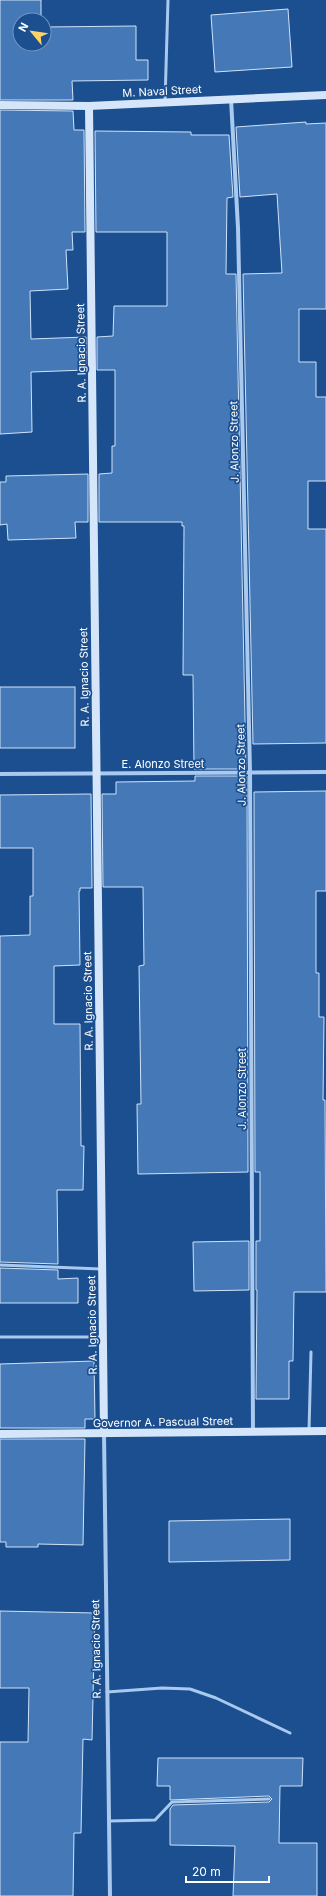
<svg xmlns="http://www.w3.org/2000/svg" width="326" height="1896" font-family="Inter,sans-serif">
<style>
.building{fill:#4478b7;stroke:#cfe3fa}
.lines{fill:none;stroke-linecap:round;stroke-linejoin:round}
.lane{stroke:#a9c9ee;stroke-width:3}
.street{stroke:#a9c9ee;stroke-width:4}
.secondary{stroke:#d6e6fa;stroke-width:8}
.labels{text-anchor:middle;stroke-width:3.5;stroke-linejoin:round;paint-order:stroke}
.street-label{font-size:11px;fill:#fff;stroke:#1b4f8f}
</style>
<rect width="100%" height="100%" fill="#1b4f8f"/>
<g class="building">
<path d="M 0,0 L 41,0 L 41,20 L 20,20 L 20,44 L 44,44 L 44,27 L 136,26 L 136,60 L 148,60 L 148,80 L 72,81 L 73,100 L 0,100 Z"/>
<path d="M 288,9 L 292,67 L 215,72 L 211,15 Z"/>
<path d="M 0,110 L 73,111 L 74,130 L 84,130 L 85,232 L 72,232 L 73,250 L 66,250 L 68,289 L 30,291 L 31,339 L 86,337 L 86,370 L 31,372 L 32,432 L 0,434 Z"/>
<path d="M 306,122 L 306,124 L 326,123 L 326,309 L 299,309 L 299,362 L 316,362 L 316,397 L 326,397 L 326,481 L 308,481 L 308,529 L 326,529 L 326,743 L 253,744 L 243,274 L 282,273 L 277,194 L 240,197 L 236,127 Z"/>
<path d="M 95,131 L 191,132 L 191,135 L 229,135 L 233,197 L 227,198 L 226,274 L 236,274 L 246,769 L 194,769 L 193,675 L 183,675 L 184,526 L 182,526 L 182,522 L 99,522 L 99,474 L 112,473 L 112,446 L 115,446 L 115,370 L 97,370 L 97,337 L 113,336 L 114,306 L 167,306 L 167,232 L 96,232 Z"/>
<path d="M 88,474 L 88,522 L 75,522 L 76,538 L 8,540 L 7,524 L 0,525 L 0,482 L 6,482 L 6,476 Z"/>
<rect x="0" y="687" width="75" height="61"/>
<path d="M 195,776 L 247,776 L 248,1172 L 138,1174 L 137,1104 L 141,1104 L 139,966 L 144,965 L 143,887 L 103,887 L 102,794 L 116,794 L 116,782 L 195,781 Z"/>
<path d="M 326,791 L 326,891 L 316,891 L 316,973 L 319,973 L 319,1017 L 324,1017 L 323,1100 L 325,1100 L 326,1292 L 294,1292 L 293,1361 L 289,1361 L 289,1399 L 256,1399 L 257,1290 L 256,1290 L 256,1241 L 260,1241 L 260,1172 L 255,1172 L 254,792 Z"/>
<path d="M 91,794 L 92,888 L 80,888 L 80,891 L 79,891 L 80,965 L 54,966 L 54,1024 L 80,1024 L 81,1146 L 84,1146 L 83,1190 L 57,1190 L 58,1264 L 0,1262 L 0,936 L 30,935 L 30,896 L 33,896 L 33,848 L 0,848 L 0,795 Z"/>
<path d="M 249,1241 L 249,1290 L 194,1291 L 193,1242 Z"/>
<path d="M 0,1268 L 58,1270 L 58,1279 L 78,1278 L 78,1303 L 0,1303 Z"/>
<path d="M 94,1361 L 95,1419 L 85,1419 L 85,1428 L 0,1428 L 0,1364 Z"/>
<path d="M 0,1439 L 85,1439 L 83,1545 L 38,1544 L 38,1547 L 6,1547 L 6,1542 L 0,1542 Z"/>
<path d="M 290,1519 L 290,1560 L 169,1562 L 169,1521 Z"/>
<path d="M 0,1611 L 95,1613 L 92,1740 L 83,1739 L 81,1833 L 74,1833 L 73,1896 L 0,1896 L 0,1742 L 28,1742 L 29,1688 L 0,1688 Z"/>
<path d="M 158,1758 L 303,1758 L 302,1786 L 280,1786 L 279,1843 L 317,1843 L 317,1896 L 233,1896 L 235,1846 L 170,1845 L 170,1809 L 173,1805 L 269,1802 L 272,1799 L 269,1796 L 170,1800 L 170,1786 L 157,1786 Z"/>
</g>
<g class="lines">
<g class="lane">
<path d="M 165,102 L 168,0"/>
<path d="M 0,1265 L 101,1269"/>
<path d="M 0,1337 L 102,1337"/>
<path d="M 309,1431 L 311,1352"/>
<path d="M 107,1692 L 162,1688 L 190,1689 L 216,1698 L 290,1733"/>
<path d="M 109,1821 L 155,1820 L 172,1802 L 269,1799"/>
</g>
<g class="street">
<path d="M 231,99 L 238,228 L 250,772 L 253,1432"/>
<path d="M 0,774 L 326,772"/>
<path d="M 104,1433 L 110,1896"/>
</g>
<g class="secondary">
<path d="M 0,105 L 89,106 L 326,95"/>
<path d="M 89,106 L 104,1433"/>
<path d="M 0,1434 L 326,1431"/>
</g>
</g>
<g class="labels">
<g class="street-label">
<text transform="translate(162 91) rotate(-3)" y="4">M. Naval Street</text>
<text transform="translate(81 353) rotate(-91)" y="4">R. A. Ignacio Street</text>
<text transform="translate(234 442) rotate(-91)" y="4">J. Alonzo Street</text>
<text transform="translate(84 677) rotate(-91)" y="4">R. A. Ignacio Street</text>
<text x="163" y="768">E. Alonzo Street</text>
<text transform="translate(241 765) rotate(-91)" y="4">J. Alonzo Street</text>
<text transform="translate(88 1001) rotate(-91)" y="4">R. A. Ignacio Street</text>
<text transform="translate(242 1089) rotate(-90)" y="4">J. Alonzo Street</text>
<text transform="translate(92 1325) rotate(-91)" y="4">R. A. Ignacio Street</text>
<text transform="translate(163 1422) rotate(-1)" y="4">Governor A. Pascual Street</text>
<text transform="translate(96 1649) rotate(-91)" y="4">R. A. Ignacio Street</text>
</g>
</g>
<g transform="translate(32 32) rotate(299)"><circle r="19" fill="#1b4f8f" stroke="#7695bc"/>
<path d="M0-3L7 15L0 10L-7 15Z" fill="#ffd166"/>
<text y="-6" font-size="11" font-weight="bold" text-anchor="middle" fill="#ffffff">N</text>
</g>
<path d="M186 1876v6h83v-6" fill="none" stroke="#ffffff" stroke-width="2"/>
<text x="192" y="1876" font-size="12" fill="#ffffff" stroke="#1b4f8f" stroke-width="3" paint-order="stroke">20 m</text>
</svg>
